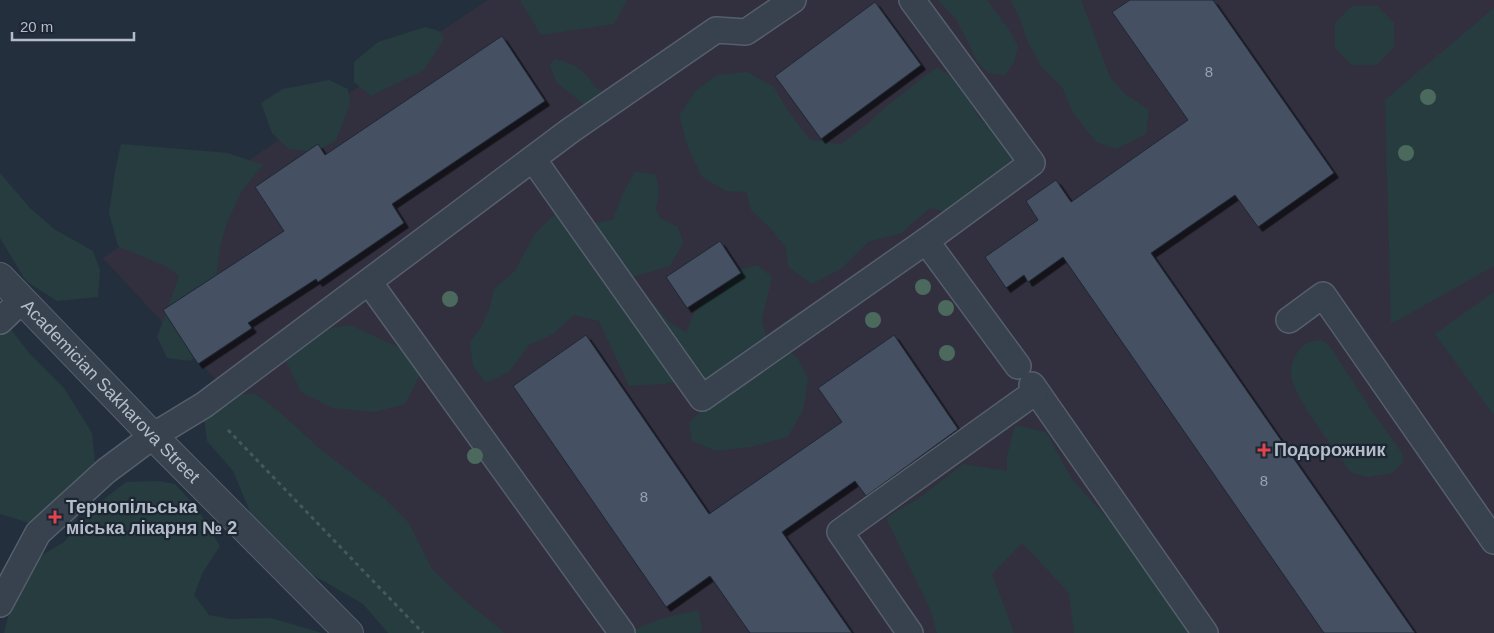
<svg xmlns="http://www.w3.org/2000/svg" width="1494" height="633" font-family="Arial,sans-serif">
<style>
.medical{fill:#32303f}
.green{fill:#263c3f}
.building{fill:#455162;stroke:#1f2835;filter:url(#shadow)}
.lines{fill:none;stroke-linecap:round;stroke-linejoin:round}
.lane-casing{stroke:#565f6c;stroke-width:28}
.street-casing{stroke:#565f6c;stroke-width:30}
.path{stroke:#44595c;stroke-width:3;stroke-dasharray:4 4;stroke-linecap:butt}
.lane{stroke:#38414e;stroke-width:25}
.street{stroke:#38414e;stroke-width:28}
.tree{fill:#4b6a5d}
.health-dot{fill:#e0444e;stroke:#1d2633;stroke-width:2}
.labels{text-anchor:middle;stroke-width:4.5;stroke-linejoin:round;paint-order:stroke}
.number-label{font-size:15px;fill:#98a1af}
.street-label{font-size:18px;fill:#b4bcc9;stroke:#1d2633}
.poi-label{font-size:18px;font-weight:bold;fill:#b4bcc9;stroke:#1d2633;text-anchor:start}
</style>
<defs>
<filter id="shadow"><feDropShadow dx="4.5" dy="4.5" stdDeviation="0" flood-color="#0009"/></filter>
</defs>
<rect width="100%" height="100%" fill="#242f3e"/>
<path class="medical" d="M 488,0 L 1494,0 L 1494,633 L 450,633 L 103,258 Z"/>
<g class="green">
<path d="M 520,0 L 627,0 L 614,24 L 541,35 Z"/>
<path d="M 938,0 L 987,0 L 1011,33 L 1018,46 L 1014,62 L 1005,75 L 989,73 L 978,63 L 957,20 Z"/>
<path d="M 1010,0 L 1081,0 L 1110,77 L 1124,93 L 1149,110 L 1146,134 L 1116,149 L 1096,142 L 1073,113 L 1062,87 L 1041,66 L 1028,42 L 1019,16 Z"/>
<path d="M 1352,6 L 1377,6 L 1394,23 L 1394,47 L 1377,65 L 1352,65 L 1335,48 L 1335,23 Z"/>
<path d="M 1494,8 L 1494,266 L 1391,324 L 1385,100 Z"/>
<path d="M 425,27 L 439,31 L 444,39 L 424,70 L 371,96 L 354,82 L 354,62 L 378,42 Z"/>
<path d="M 554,59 C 563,61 575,64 582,71 C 594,82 595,92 612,96 L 586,106 L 557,83 L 550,66 Z"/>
<path d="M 937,67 L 962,85 L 978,117 L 1018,150 L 1022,184 L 957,215 L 930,208 L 901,233 L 868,242 L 842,268 L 812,284 L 788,267 L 786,248 L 772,230 L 751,210 L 746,192 L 726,191 L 702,177 L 688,148 L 679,116 L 696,90 L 717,75 L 747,72 L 774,87 L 790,114 L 810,140 L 841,144 L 865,126 L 888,105 Z"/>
<path d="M 329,80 L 348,89 L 350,104 L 336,140 L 315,152 L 289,149 L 272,133 L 261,103 L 283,89 Z"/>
<path d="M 121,144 L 228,153 L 263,165 L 241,192 L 226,225 L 220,248 L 207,339 L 191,361 L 167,358 L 157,337 L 179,276 L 165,266 L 118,246 L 109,213 L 115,171 Z"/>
<path d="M 635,171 L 656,175 L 659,192 L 656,209 L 660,218 L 678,227 L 683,243 L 670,266 L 632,277 L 641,292 L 658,309 L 669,322 L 686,333 L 694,313 L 706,297 L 722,292 L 735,271 L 757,265 L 772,277 L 762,320 L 767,341 L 797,357 L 808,379 L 803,410 L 788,437 L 749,447 L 716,451 L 692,441 L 689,423 L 714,398 L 694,378 L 664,384 L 629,386 L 599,321 L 574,315 L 553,334 L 529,345 L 509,372 L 486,383 L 473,366 L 470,342 L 480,329 L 489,310 L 494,289 L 515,271 L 534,235 L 555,214 C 577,221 590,227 613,219 L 622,196 Z"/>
<path d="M 0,173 L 29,207 L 54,229 L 93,251 L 100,270 L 98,297 L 57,301 L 26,281 L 0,238 Z"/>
<path d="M 1494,292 L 1494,415 L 1435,334 Z"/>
<path d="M 0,315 L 29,353 L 64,388 L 92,433 L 96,471 L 75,524 L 56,531 L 0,514 Z"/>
<path d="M 351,325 C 372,336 393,344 413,354 L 420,375 L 405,404 L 374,412 L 333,408 L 301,392 L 285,359 L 311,331 Z"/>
<path d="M 1321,340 L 1329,345 L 1371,410 L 1402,453 L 1403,462 L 1392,473 L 1368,477 L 1351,473 C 1337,452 1293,397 1291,374 C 1290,364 1297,349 1306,344 C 1309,341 1316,341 1321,340 Z"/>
<path d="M 254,393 L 275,408 L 320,449 L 384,498 L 409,523 L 432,569 L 462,598 L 505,633 L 388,633 L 363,604 L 322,580 L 292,565 L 271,542 L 251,514 L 233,471 L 207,441 L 204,418 L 215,399 Z"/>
<path d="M 1015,425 L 1046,432 L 1071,478 L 1132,546 L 1191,633 L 1074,633 L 1069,593 L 1022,543 L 992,574 L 1014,633 L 937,633 L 930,609 L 886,518 L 922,496 L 963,464 L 1007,471 L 1007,457 Z"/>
<path d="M 158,481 L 175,484 L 197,508 L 220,546 L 203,572 L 194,595 L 209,615 L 230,619 L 271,618 L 322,633 L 4,633 L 18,577 L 45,553 L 64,542 L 94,507 L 126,482 Z"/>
<path d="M 698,610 L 702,628 L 699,633 L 626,633 L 660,619 Z"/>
</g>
<g class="building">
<path d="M 1130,0 L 1213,0 L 1334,173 L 1258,227 L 1235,195 L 1151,253 L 1415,633 L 1324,633 L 1063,257 L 1028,282 L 1024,275 L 1006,288 L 985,257 L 1038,220 L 1026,201 L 1056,180 L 1071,202 L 1188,120 L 1112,12 Z"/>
<path d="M 875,2 L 921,65 L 821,139 L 775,76 Z"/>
<path d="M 502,36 L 545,101 L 392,204 L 404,223 L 318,282 L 316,279 L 248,323 L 252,328 L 198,364 L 163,310 L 284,231 L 255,187 L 318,144 L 325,155 Z"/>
<path d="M 720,241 L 741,273 L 687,308 L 666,277 Z"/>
<path d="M 586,335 L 709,514 L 842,422 L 818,388 L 894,335 L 958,429 L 866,496 L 855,481 L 782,532 L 852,633 L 750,633 L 710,576 L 666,607 L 513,386 Z"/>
</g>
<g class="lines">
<g class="lane-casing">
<g id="lane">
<path d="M 912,0 L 1032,163 L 926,241 L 1018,366"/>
<path d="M 533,159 L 702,398 L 926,241"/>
<path d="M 369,282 L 622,633"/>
<path d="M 1289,320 L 1323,295 L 1494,541"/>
<path d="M 0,321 L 22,300"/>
<path d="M 1032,385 L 1205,633"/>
<path d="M 0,604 L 38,533 L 106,471 L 153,436 L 204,405 L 571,130 L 716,30 L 746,32 L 793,0"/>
<path d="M 910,633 L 840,532 L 1035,392"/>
</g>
</g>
<g class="street-casing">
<g id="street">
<path id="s1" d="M 0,277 L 153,436 L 349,633"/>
</g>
</g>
<path class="path" d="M 228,430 L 423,633"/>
<use href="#lane" class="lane"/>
<use href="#street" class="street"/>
</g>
<g class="tree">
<circle cx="1428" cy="97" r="8"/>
<circle cx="1406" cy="153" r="8"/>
<circle cx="923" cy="287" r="8"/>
<circle cx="450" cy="299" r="8"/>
<circle cx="946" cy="308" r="8"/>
<circle cx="873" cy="320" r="8"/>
<circle cx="947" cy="353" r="8"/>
<circle cx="475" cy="456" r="8"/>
</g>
<g class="health-dot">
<path d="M1261.5 442.5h5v5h5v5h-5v5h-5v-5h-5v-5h5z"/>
<path d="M52.5 509.5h5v5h5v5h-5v5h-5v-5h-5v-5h5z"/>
</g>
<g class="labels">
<g class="number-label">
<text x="1209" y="77">8</text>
<text x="1264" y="486">8</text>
<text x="644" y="502">8</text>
</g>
<g class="street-label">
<text dy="6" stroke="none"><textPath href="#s1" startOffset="159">Academician Sakharova Street</textPath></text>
</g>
<g class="poi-label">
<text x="1274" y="456">Подорожник</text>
<text x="66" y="513">Тернопільська<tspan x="66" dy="21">міська лікарня № 2</tspan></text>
</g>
</g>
<path d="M12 32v8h122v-8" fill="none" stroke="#b4bcc9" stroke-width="2.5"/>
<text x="20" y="32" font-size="15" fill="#b4bcc9" stroke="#1d2633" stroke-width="4" paint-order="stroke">20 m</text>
</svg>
